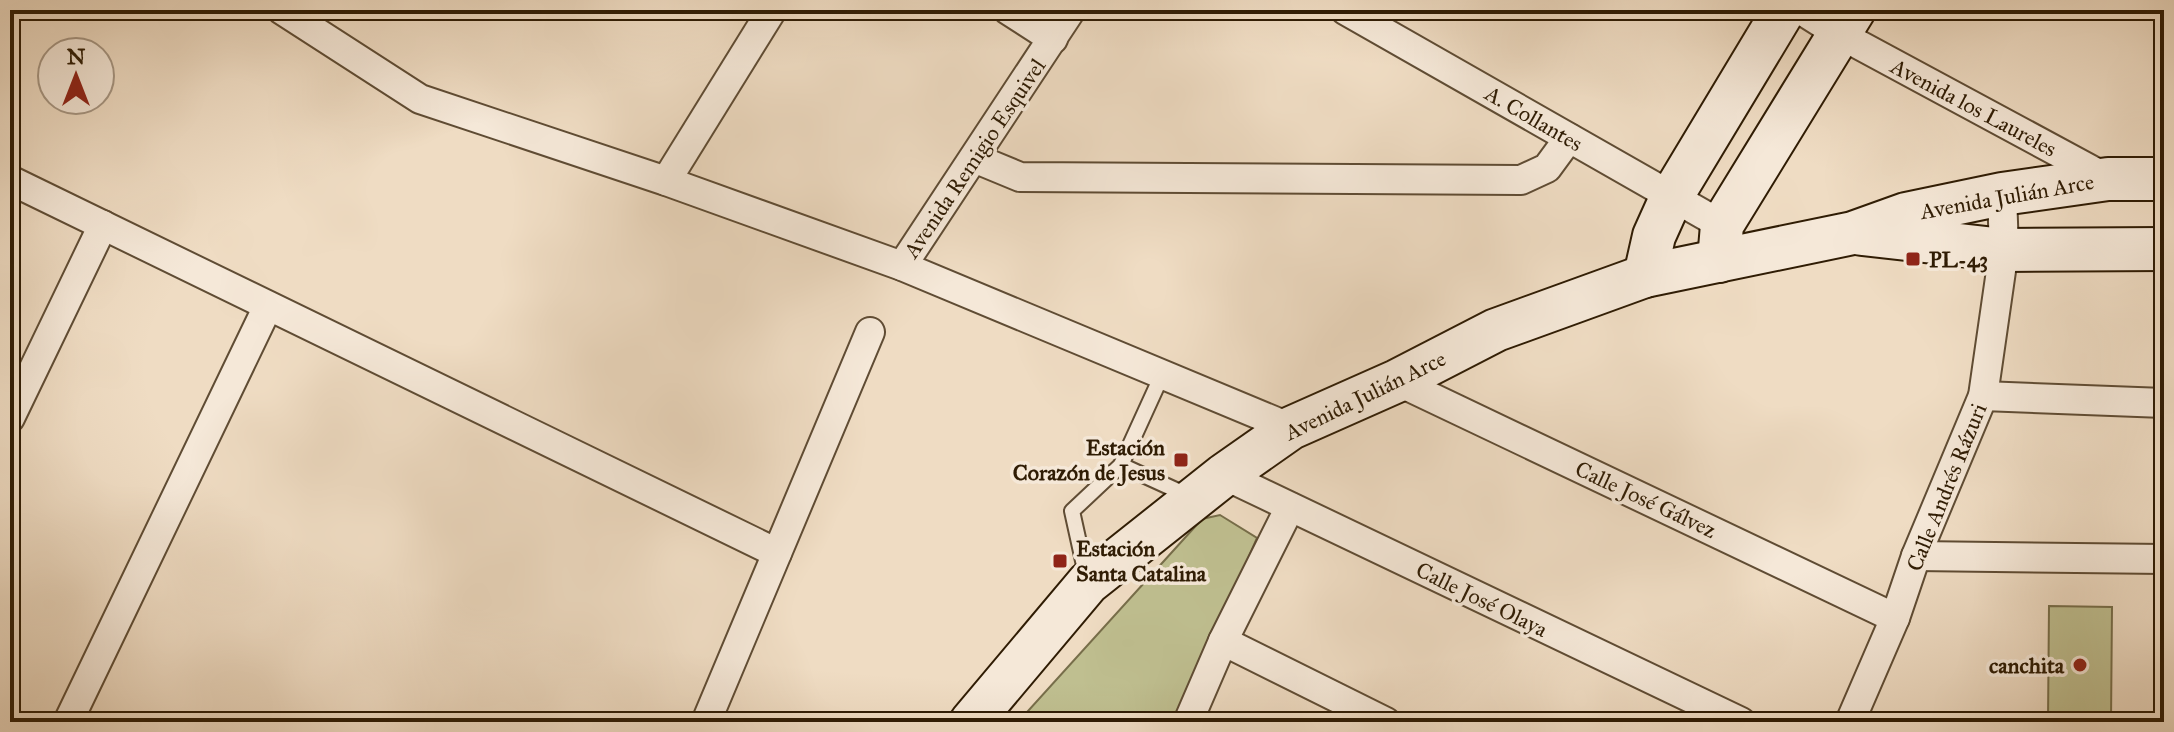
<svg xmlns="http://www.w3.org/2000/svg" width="2174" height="732" font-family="'IM FELL Great Primer',serif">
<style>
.green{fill:#bfbf90;stroke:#776e4a;stroke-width:2}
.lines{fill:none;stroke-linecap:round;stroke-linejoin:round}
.lane-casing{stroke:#5f4c34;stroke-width:18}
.street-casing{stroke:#5f4c34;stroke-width:32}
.secondary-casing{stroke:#2f1c04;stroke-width:46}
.lane{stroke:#f5e8d8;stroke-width:14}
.street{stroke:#f5e8d8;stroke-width:28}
.secondary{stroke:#f5e8d8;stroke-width:42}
.poi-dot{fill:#8f2418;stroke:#f5e8d8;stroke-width:3}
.labels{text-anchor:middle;stroke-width:7;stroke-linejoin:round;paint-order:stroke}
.street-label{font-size:22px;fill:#2f1c04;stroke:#f5e8d8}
.poi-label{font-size:22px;font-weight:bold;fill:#2f1c04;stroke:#f5e8d8;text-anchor:start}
</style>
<rect width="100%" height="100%" fill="#efdcc3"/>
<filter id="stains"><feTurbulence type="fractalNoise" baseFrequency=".0025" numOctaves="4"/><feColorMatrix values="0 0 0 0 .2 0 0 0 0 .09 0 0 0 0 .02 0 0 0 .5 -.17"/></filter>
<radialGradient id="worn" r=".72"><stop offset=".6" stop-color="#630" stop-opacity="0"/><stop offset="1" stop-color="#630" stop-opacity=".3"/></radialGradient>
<g class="green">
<path d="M 1220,515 L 1257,538 L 1177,722 L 1018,722 L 1202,519 Z"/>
<path d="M 2049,606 L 2112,607 L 2111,722 L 2048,722 Z"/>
</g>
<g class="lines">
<g class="lane-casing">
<g id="lane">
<path d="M 1121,465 L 1162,375"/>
<path d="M 1087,579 L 1072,511 L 1121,465 L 1189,496"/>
</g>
</g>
<g class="street-casing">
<g id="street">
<path d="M 282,10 L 420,99 L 666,181 L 902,266 L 1291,428"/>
<path d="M 1008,10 L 1053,39"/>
<path d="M 1345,10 L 1722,225"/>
<path d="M 1801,10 L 1839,34 L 2108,179"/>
<path d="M 974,158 L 1020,177 L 1521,180 L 1547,168 L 1569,138"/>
<path d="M 10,180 L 777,553"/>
<path d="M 666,181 L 772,10"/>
<path d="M 902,266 L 1071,10"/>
<path d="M 1397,381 L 1895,618"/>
<path d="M 1983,396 L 2164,403"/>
<path d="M 10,418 L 103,225"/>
<path d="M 1224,475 L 1741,722"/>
<path d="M 1916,556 L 2164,559"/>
<path d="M 1223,641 L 1386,722"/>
<path d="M 68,722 L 268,306"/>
<path d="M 706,722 L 870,332"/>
<path d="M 1188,722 L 1223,641 L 1290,507"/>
<path d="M 1850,722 L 1895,618 L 1916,556 L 1983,396 L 2004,250 L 2002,194"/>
</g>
</g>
<g class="secondary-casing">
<g id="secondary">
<path d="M 1862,234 L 2004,250 L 2164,249"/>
<path d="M 1719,261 L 1722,225 L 1854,10"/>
<path d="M 1645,276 L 1654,236 L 1672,196 L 1784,10"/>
<path d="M 971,722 L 1088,583 L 1224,475 L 1291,428 L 1397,381 L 1496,330 L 1645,276 L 1853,233 L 1906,214 L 2002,194 L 2108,179 L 2164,179"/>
</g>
</g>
<use href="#lane" class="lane"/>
<use href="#street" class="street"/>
<use href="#secondary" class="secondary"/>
</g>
<g class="poi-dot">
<rect x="1905" y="251" width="16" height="16" rx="4"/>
<rect x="1173" y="452" width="16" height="16" rx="4"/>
<rect x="1052" y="553" width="16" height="16" rx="4"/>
<circle cx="2080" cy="665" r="8"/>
</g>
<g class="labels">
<g class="street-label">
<text transform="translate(1974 107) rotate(28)" y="8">Avenida los Laureles</text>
<text transform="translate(1534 118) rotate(30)" y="8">A. Collantes</text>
<text transform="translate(974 158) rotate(-56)" y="8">Avenida Remigio Esquivel</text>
<text transform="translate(2007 196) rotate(-10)" y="8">Avenida Julián Arce</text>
<text transform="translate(1365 395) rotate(-26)" y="8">Avenida Julián Arce</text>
<text transform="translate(1946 487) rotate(-68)" y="8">Calle Andrés Rázuri</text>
<text transform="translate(1646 499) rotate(25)" y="8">Calle José Gálvez</text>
<text transform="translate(1482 599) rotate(26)" y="8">Calle José Olaya</text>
</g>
<g class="poi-label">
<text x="1929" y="267">PL-43</text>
<text x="1165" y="455" text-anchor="end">Estación<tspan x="1165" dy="25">Corazón de Jesus</tspan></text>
<text x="1076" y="556">Estación<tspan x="1076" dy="25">Santa Catalina</tspan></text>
<text x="2064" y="673" text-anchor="end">canchita</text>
</g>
</g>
<rect width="2174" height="732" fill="none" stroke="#efdcc3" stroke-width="40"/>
<rect x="12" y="12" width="2150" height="708" fill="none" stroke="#2f1c04" stroke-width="4"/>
<rect x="20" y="20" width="2134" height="692" fill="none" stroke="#2f1c04" stroke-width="2"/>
<g transform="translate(76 76)"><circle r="38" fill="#f5e8d8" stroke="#a69683" stroke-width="2"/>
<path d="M0-6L14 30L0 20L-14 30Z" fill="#8f2418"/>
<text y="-12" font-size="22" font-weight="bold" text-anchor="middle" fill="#2f1c04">N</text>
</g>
<rect width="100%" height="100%" filter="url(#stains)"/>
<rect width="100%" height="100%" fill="url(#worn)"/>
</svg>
